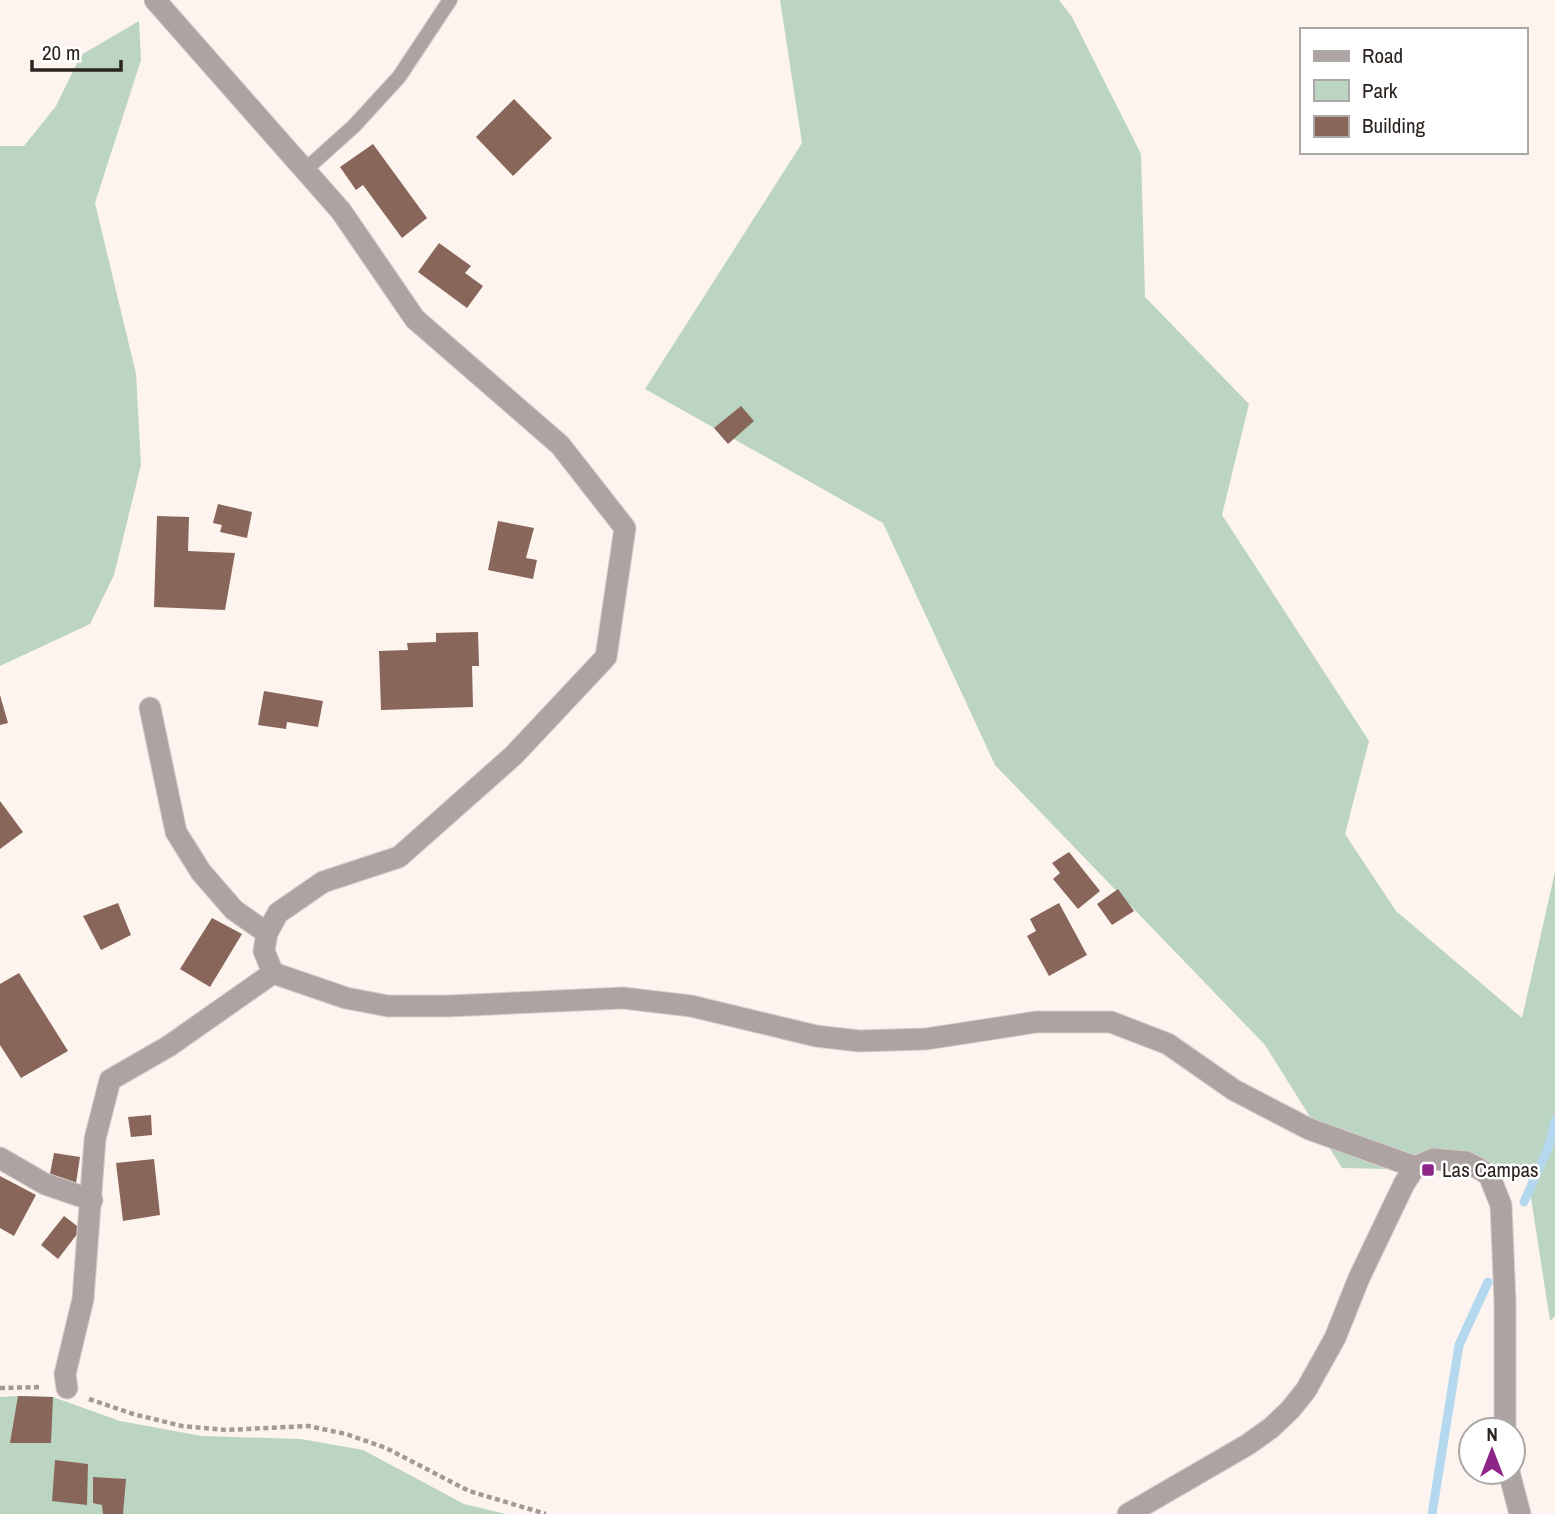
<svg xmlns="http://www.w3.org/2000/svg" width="1555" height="1514" font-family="'Archivo Narrow',sans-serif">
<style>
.green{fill:#bbd5c2}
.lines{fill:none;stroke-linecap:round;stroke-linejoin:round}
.stream{stroke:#b4d9ee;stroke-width:9}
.building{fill:#886659}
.lane-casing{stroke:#d7ceca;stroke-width:16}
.street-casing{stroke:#d7ceca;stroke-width:23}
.path{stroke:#a39a96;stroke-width:4.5;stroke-dasharray:5 3.5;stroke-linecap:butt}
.lane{stroke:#aea3a3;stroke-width:14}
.street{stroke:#aea3a3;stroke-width:21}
.poi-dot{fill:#8e2488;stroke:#fff;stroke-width:2.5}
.labels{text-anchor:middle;stroke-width:5;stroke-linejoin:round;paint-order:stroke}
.poi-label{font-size:21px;fill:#2b231f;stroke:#fff;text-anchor:start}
</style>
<rect width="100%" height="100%" fill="#fdf3ef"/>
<g class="green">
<path d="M 780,0 L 1059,0 L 1072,17 L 1141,154 L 1145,297 L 1249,404 L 1222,515 L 1369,741 L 1345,834 L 1396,911 L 1522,1018 L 1555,872 L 1555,1316 L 1550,1321 L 1527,1172 L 1342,1168 L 1265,1045 L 995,765 L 883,523 L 645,389 L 802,143 Z"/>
<path d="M 139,21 L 141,60 L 95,203 L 136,374 L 141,465 L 114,575 L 90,624 L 0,666 L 0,146 L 24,146 L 56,106 L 81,55 Z"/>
<path d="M 18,1396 L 53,1397 L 120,1421 L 202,1436 L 301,1439 L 363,1450 L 464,1504 L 506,1514 L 0,1514 L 0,1397 Z"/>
</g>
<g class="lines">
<g class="stream">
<path d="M 1524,1202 L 1548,1148 L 1555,1121"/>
<path d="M 1432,1514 L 1459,1345 L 1488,1282"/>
</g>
</g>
<g class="building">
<path d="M 514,99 L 552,138 L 513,176 L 476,137 Z"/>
<path d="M 373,144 L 427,218 L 402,238 L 363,185 L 356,190 L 340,167 Z"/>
<path d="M 439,243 L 471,266 L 465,273 L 483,286 L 467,308 L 418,272 Z"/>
<path d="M 741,406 L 754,421 L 728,444 L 714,428 Z"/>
<path d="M 218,504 L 252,512 L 247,538 L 220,532 L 222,525 L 213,523 Z"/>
<path d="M 157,516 L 189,517 L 188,551 L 235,553 L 225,610 L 154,607 Z"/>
<path d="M 498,521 L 534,528 L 526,558 L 537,560 L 533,579 L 488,570 Z"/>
<path d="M 478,632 L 479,666 L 472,666 L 473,707 L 381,710 L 379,651 L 408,650 L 407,643 L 436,642 L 436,633 Z"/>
<path d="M 264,691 L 323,701 L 318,727 L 287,722 L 286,729 L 258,725 Z"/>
<path d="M 0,695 L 8,723 L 0,725 Z"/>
<path d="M 0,801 L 23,832 L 0,849 Z"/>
<path d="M 1069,852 L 1100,891 L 1078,909 L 1053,879 L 1060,873 L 1052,863 Z"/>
<path d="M 1118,889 L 1134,911 L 1112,925 L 1097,904 Z"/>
<path d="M 118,903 L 131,935 L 101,950 L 83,916 Z"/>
<path d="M 1059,903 L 1087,955 L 1049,976 L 1027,936 L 1036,931 L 1030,919 Z"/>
<path d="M 212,918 L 242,934 L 210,987 L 180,969 Z"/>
<path d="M 19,973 L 68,1051 L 21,1078 L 0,1045 L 0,984 Z"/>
<path d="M 151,1115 L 152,1135 L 131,1137 L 128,1117 Z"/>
<path d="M 54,1153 L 80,1157 L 76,1183 L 49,1179 Z"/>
<path d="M 154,1159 L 160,1215 L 123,1221 L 116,1163 Z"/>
<path d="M 0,1176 L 36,1195 L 14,1236 L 0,1228 Z"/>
<path d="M 64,1216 L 81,1229 L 58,1259 L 41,1245 Z"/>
<path d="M 18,1396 L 53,1397 L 51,1443 L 10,1443 Z"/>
<path d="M 55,1460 L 88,1464 L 87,1505 L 52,1501 Z"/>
<path d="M 93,1477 L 126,1479 L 123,1514 L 103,1514 L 102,1505 L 93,1503 Z"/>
</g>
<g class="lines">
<g class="lane-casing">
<path id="lane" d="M 305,170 L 354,126 L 399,77 L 450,0"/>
</g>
<g class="street-casing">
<g id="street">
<path d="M 155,0 L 341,211 L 415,319 L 560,445 L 625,528 L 606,657 L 514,755 L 399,857 L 323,882 L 278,913 L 267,933 L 264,951 L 273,973 L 346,998 L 388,1006 L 448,1006 L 623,998 L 691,1006 L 816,1036 L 859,1041 L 926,1039 L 1036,1022 L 1111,1022 L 1168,1044 L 1234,1090 L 1309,1129 L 1415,1167"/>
<path d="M 150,708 L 176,832 L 201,872 L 234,910 L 267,933"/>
<path d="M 0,1158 L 45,1184 L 92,1200"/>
<path d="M 67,1388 L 65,1374 L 83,1299 L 95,1139 L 110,1080 L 169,1046 L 273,973"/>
<path d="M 1509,1472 L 1520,1514"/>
<path d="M 1128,1514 L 1247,1445 L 1271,1428 L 1290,1410 L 1306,1390 L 1335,1338 L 1359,1278 L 1404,1184 L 1415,1167 L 1433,1159 L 1466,1162 L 1478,1168 L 1489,1175 L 1501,1205 L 1505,1302 L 1505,1430"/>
</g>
</g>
<g class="path">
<path d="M 0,1388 L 41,1387"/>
<path d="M 89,1399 L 133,1414 L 182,1426 L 226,1430 L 308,1426 L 346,1434 L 386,1448 L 469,1491 L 546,1514"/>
</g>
<use href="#lane" class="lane"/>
<use href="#street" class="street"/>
</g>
<rect class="poi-dot" x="1421" y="1163" width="14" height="14" rx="3.5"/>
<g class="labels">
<g class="poi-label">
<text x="1442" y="1177">Las Campas</text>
</g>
</g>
<rect x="1300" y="28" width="228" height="126" fill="#ffffff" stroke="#aaa7a5" stroke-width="2"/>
<rect x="1314" y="51" width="35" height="10" fill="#aea3a3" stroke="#aaa7a5" stroke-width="2"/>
<text x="1362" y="63" font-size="21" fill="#2b231f">Road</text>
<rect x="1314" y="80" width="35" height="21" fill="#bbd5c2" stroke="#aaa7a5" stroke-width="2"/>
<text x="1362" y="98" font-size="21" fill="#2b231f">Park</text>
<rect x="1314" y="116" width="35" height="21" fill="#886659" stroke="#aaa7a5" stroke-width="2"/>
<text x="1362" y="133" font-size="21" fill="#2b231f">Building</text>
<g transform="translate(1492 1451)"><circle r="33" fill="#ffffff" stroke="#aaa7a5" stroke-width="2"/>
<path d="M0-5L12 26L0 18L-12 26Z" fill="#8e2488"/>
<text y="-10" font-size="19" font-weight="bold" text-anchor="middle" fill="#2b231f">N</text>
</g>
<path d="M32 60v10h89v-10" fill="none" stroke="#2b231f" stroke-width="3.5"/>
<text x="42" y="60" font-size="21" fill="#2b231f" stroke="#ffffff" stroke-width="5" paint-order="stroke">20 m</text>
</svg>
